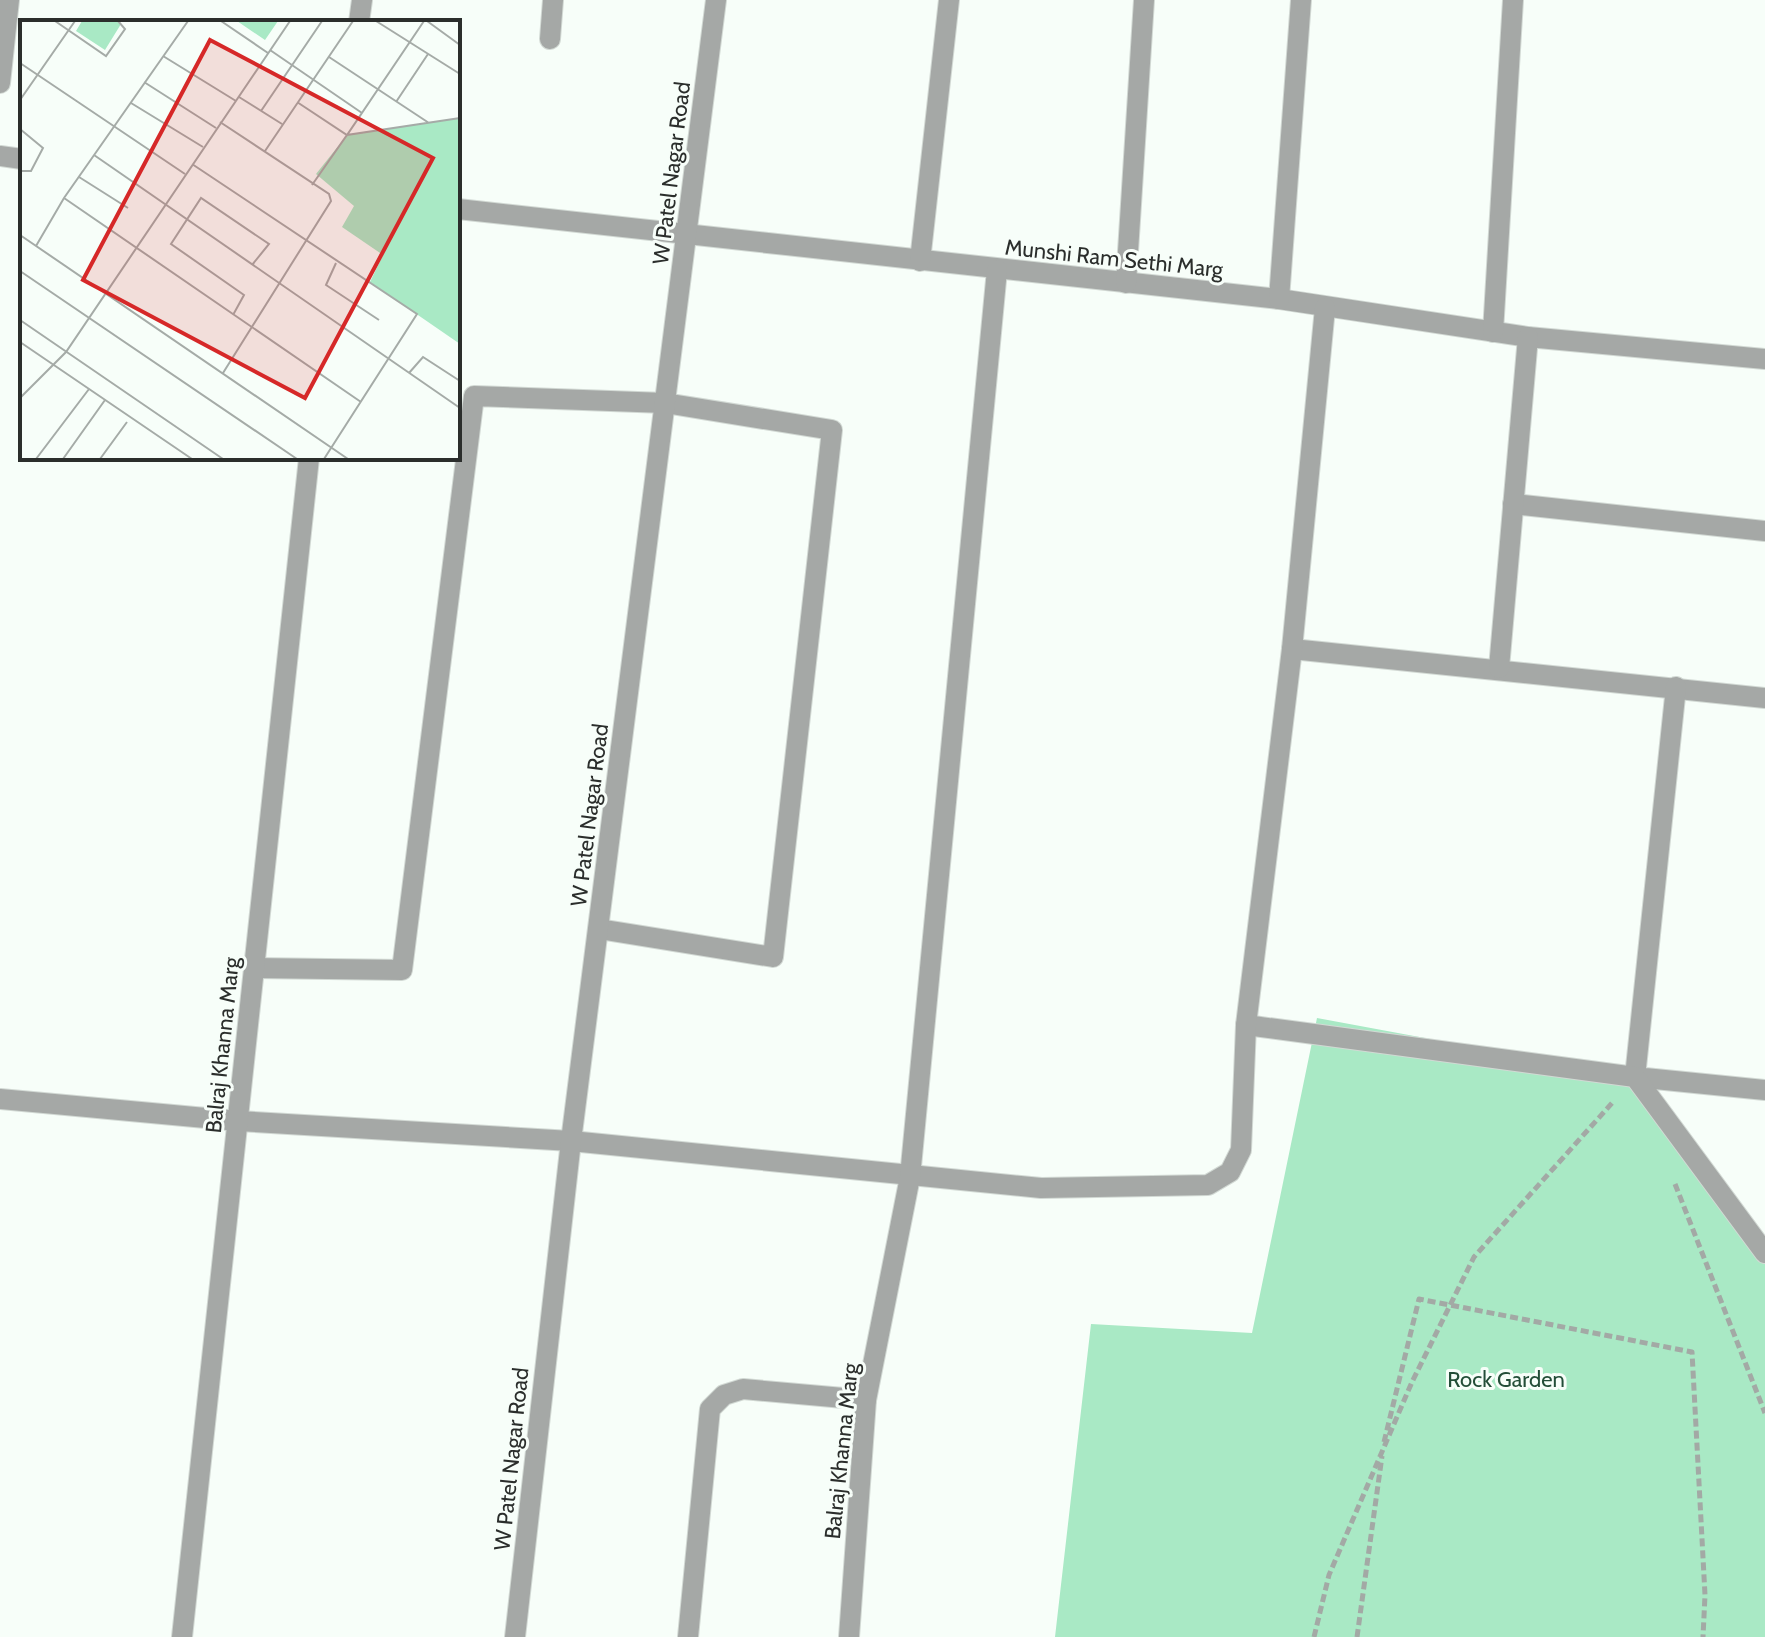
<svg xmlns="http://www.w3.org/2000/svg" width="1765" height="1637" font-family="Cabin,sans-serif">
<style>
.green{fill:#a9e9c5}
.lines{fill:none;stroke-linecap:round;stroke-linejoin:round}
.minor-casing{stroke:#d2d9d4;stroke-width:22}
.path{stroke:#a3a9a5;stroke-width:5;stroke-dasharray:8 4;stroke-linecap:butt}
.minor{stroke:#a5a8a6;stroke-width:20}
.labels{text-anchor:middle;stroke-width:6;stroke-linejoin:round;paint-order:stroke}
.street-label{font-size:22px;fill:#2b2e2c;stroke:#f7fef9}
.park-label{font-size:22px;fill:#234e38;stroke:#f7fef9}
.inset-road{fill:none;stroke:#a5aba7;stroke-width:2}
.view{fill:#d62828;fill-opacity:0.15;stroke:#d62828;stroke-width:4}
.inset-edge{fill:none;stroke:#2b2e2c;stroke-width:4}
</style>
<rect width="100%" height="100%" fill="#f7fef9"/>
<path class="green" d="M 1317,1018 L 1635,1077 L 1765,1252 L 1765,1637 L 1055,1637 L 1091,1324 L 1252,1333 Z"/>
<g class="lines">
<g class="minor-casing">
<g id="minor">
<path d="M 359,22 L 362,0"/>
<path d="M 550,39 L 553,0"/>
<path d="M 0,83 L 9,0"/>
<path d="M 0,156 L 22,159"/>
<path d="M 458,209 L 1279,299 L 1528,337 L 1765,359"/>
<path d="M 920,261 L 949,0"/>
<path d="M 1126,283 L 1144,0"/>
<path d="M 1279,299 L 1301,0"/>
<path d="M 1493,332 L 1513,0"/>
<path d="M 1513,504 L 1765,531"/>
<path d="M 1292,649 L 1765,698"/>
<path d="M 1499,668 L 1528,337"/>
<path d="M 1676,687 L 1635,1077 L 1765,1090"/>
<path d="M 254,968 L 402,970 L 474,396 L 665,403 L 832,430 L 773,957 L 599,929"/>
<path d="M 1246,1025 L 1635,1077 L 1765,1253"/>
<path d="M 0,1099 L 238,1121 L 571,1141 L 1041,1188 L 1208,1185 L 1230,1172 L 1241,1150 L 1246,1025 L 1292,649 L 1325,308"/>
<path d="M 182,1637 L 309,458"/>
<path d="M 515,1637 L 571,1141 L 716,0"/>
<path d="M 688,1637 L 710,1409 L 724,1395 L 743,1389 L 866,1400"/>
<path d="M 849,1637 L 866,1400 L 910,1177 L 997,270"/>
</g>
</g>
<g class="path">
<path d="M 1675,1184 L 1765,1413"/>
<path d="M 1384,1442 L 1419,1299 L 1692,1352 L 1705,1595 L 1703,1637"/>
<path d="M 1314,1637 L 1329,1575 L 1412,1382 L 1474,1257 L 1613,1102"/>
<path d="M 1357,1637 L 1382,1456"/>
</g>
<use href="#minor" class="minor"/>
</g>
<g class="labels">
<g class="street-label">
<text transform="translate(671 173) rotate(-83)" y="8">W Patel Nagar Road</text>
<text transform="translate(1114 258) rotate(6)" y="8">Munshi Ram Sethi Marg</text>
<text transform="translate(589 815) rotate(-83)" y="8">W Patel Nagar Road</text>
<text transform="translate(222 1045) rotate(-84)" y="8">Balraj Khanna Marg</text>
<text transform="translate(841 1451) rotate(-84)" y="8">Balraj Khanna Marg</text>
<text transform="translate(511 1459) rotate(-84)" y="8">W Patel Nagar Road</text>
</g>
<g class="park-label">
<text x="1506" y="1387">Rock Garden</text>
</g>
</g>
<g transform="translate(20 20)">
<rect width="440" height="440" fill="#f7fef9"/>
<path d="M 62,1 L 96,1 L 101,4 L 85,30 L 56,11 ZM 217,1 L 258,1 L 245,20 ZM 440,98 L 440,324 L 350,262 L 363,235 L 322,207 L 334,186 L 296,154 L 327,115 Z" fill="#a9e9c5"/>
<path class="inset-road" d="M 35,1 L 86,36 L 105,9 L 98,1M 201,1 L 248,33M 356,1 L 440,54M 407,1 L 440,25M 250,30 L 342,93M 143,36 L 216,81M 309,37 L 409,103M 0,43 L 165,154M 124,62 L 196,108M 219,77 L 262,104M 0,80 L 55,1M 277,82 L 327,115 L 404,1M 376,82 L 408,34M 111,83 L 183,127M 241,91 L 302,1M 200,102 L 309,174 L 311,181 L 203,353M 0,109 L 23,128 L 11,151 L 0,151M 245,131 L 333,1M 74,135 L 440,388M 172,144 L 397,294 L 304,439M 59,157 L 108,188M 292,165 L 327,115 L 440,98M 44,178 L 341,382M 0,215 L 328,439M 16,226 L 44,178 L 168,1M 316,243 L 306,265 L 359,300M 0,251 L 277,439M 213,295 L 224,275 L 151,224 L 181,178 L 249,224 L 232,245M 0,300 L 203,439M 0,322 L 172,439M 389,353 L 403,337 L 440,361M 0,378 L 46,332 L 270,1M 16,439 L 69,369M 43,439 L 85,380M 80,439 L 107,402"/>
<path class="view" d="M 190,20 L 413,138 L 285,378 L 63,260 Z"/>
<rect width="440" height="440" class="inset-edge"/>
</g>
</svg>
